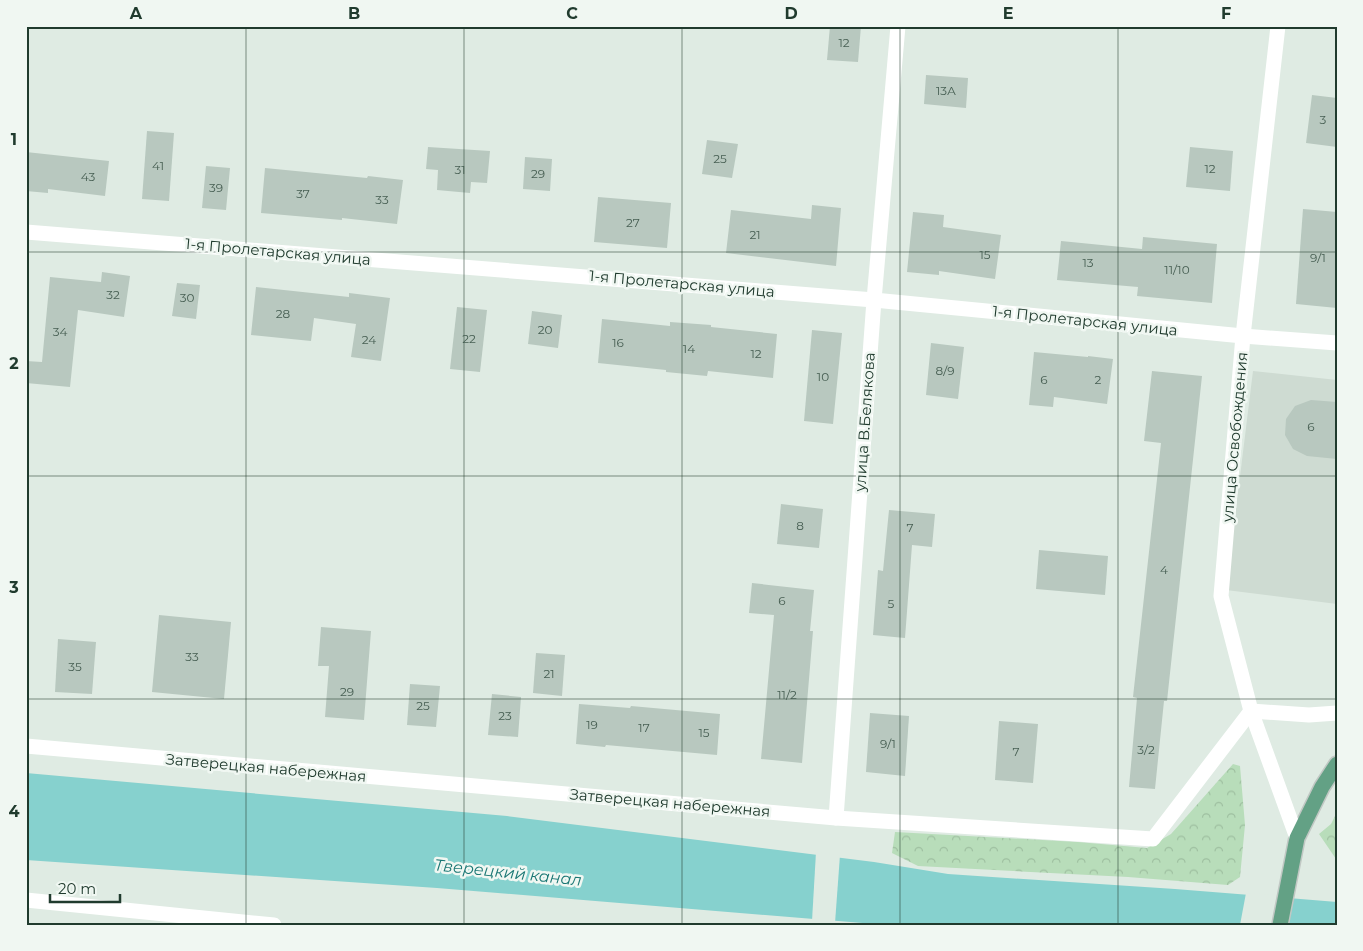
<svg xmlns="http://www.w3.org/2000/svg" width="1363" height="951" font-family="Montserrat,sans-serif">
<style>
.built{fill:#cedbd2}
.forest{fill:url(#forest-crowns)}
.water{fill:#86d1ce}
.pier{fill:#dfebe3}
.building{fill:#b8c8bf}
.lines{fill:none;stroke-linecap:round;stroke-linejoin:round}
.major-casing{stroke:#c1c8c4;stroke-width:18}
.minor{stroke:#fff;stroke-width:15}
.major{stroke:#63a185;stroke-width:15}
.grid{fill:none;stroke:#203b2e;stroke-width:1;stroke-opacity:0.55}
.labels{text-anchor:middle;stroke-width:5;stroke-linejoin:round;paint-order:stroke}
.number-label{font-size:12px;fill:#465e52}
.street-label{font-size:15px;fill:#203b2e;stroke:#f0f7f2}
.water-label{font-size:16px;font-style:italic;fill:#1a7774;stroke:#f0f7f2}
.neatline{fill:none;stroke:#203b2e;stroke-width:2}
.grid-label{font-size:16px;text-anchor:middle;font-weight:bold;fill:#203b2e}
</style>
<defs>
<pattern id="forest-crowns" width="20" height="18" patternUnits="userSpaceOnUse" patternTransform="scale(1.25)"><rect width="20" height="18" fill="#b8ddba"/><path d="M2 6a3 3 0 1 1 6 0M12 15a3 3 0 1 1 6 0" fill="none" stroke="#9ebfa0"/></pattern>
</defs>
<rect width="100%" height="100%" fill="#dfebe3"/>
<path class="built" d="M 1253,371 L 1337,380 L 1337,604 L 1226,590 Z"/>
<g class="forest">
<path d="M 1233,764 L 1240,766 L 1245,825 L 1240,877 L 1228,885 L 1128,877 L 918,866 L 892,853 L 895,832 L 1078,842 L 1147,848 L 1171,834 Z"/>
<path d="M 1337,812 L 1337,858 L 1336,859 L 1319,834 L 1331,824 Z"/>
</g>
<path class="water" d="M 26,773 L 507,816 L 874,862 L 948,874 L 1175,889 L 1337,902 L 1337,925 L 887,925 L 437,888 L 26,860 Z"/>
<g class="pier">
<path d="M 816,852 L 840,855 L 835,923 L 812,921 Z"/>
<path d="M 1246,893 L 1290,896 L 1284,925 L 1240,925 Z"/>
</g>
<g class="building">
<path d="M 830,26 L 861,26 L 858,62 L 827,60 Z"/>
<path d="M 926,75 L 968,78 L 966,108 L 924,104 Z"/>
<path d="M 1312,95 L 1337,98 L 1337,147 L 1306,143 Z"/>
<path d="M 147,131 L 174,133 L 169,201 L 142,199 Z"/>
<path d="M 707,140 L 738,144 L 732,178 L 702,174 Z"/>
<path d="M 428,147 L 490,151 L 487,183 L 471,182 L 470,193 L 437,190 L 438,170 L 426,169 Z"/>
<path d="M 1190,147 L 1233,151 L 1230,191 L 1186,187 Z"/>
<path d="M 26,152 L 109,161 L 105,196 L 48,189 L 48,193 L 26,191 Z"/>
<path d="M 525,157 L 552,159 L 550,191 L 523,189 Z"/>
<path d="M 206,166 L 230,168 L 226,210 L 202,208 Z"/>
<path d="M 265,168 L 367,178 L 368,176 L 403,180 L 397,224 L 342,218 L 342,220 L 261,213 Z"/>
<path d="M 598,197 L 671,203 L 667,248 L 594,242 Z"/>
<path d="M 812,205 L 841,208 L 836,266 L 726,253 L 731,210 L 811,219 Z"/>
<path d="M 1303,209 L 1337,212 L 1337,308 L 1296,304 Z"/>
<path d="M 913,212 L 944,215 L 943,227 L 1001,235 L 995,279 L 939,271 L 939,275 L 907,272 Z"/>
<path d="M 1143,237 L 1217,244 L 1212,303 L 1137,296 L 1138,287 L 1057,280 L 1061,241 L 1142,249 Z"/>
<path d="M 102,272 L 130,276 L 124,317 L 78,310 L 70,387 L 26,383 L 26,361 L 42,362 L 50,277 L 101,282 Z"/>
<path d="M 177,283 L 200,285 L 196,319 L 172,316 Z"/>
<path d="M 256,287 L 349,297 L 349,293 L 390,298 L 381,361 L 351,357 L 356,324 L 314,318 L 311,341 L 251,335 Z"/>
<path d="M 457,307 L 487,310 L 480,372 L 450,369 Z"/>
<path d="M 532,311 L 562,315 L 558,348 L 528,344 Z"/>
<path d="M 602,319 L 670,326 L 670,322 L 711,325 L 711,327 L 777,334 L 773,378 L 708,371 L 707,376 L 666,372 L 666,370 L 598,363 Z"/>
<path d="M 812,330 L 842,333 L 833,424 L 804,421 Z"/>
<path d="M 931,343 L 964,347 L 958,399 L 926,395 Z"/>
<path d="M 1034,352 L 1088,357 L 1088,356 L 1113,359 L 1107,404 L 1054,397 L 1053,407 L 1029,405 Z"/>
<path d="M 1152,371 L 1202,376 L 1167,701 L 1164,701 L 1155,789 L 1129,787 L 1137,698 L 1133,697 L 1161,443 L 1144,441 Z"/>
<path d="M 1311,400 L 1337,402 L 1337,459 L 1307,456 L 1293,449 L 1285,435 L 1286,419 L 1295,406 Z"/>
<path d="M 781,504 L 823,509 L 819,548 L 777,544 Z"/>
<path d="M 889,510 L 935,514 L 932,547 L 912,545 L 905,638 L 873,635 L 878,570 L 883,571 Z"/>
<path d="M 1039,550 L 1108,556 L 1105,595 L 1036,589 Z"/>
<path d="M 752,583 L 814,590 L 810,631 L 813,631 L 802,763 L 761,759 L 774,615 L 749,613 Z"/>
<path d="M 159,615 L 231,622 L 224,699 L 152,692 Z"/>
<path d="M 321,627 L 371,631 L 364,720 L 325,717 L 329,666 L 318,666 Z"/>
<path d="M 58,639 L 96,642 L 92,694 L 55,692 Z"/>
<path d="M 536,653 L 565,655 L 562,696 L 533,693 Z"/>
<path d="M 410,684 L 440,686 L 436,727 L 407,725 Z"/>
<path d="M 492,694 L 521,697 L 518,737 L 488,735 Z"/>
<path d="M 579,704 L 630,708 L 631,706 L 720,714 L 717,755 L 606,745 L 605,747 L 576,744 Z"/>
<path d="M 870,713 L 909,716 L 905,776 L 866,772 Z"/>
<path d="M 999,721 L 1038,724 L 1033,783 L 995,780 Z"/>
</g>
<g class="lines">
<g class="major-casing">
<path id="major" d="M 1280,925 L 1297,838 L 1322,787 L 1337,764"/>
</g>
<g class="minor">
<path d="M 1278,26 L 1243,336 L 1221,596 L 1251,711 L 1297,838"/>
<path d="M 26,232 L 874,300 L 1243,336 L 1337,343"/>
<path d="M 26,746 L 836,818 L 1153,839 L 1251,711 L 1309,715 L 1337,713"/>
<path d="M 836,818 L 874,300 L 898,26"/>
<path d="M 26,900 L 274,925"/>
</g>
<use href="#major" class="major"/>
</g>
<path class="grid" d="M 246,26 L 246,925M 464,26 L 464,925M 682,26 L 682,925M 900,26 L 900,925M 1118,26 L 1118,925M 26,252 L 1337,252M 26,476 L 1337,476M 26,699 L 1337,699"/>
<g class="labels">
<g class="number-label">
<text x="844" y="47">12</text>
<text x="946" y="95">13А</text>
<text x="1323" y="124">3</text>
<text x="720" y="163">25</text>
<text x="158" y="170">41</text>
<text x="1210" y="173">12</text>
<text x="460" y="174">31</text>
<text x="538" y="178">29</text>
<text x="88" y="181">43</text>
<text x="216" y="192">39</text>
<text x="303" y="198">37</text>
<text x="382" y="204">33</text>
<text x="633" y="227">27</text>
<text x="755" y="239">21</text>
<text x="985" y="259">15</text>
<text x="1318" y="262">9/1</text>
<text x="1088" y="267">13</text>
<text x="1177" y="274">11/10</text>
<text x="113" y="299">32</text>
<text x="187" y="302">30</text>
<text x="283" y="318">28</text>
<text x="545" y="334">20</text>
<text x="60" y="336">34</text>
<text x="469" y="343">22</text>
<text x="369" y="344">24</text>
<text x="618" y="347">16</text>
<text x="689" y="353">14</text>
<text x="756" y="358">12</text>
<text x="945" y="375">8/9</text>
<text x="823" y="381">10</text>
<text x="1044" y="384">6</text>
<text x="1098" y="384">2</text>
<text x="1311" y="431">6</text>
<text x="800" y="530">8</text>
<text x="910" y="532">7</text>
<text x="1164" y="574">4</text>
<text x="782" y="605">6</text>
<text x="891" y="608">5</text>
<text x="192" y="661">33</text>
<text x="75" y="671">35</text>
<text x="549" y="678">21</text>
<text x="347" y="696">29</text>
<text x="787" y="699">11/2</text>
<text x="423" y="710">25</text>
<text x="505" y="720">23</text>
<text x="592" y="729">19</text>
<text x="644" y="732">17</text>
<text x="704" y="737">15</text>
<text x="888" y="748">9/1</text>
<text x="1146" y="754">3/2</text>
<text x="1016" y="756">7</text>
</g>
<g class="street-label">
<text transform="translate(278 252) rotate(5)" y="5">1-я Пролетарская улица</text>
<text transform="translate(682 284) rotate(5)" y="5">1-я Пролетарская улица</text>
<text transform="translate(1085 321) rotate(6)" y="5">1-я Пролетарская улица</text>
<text transform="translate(865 422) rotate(-86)" y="5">улица В.Белякова</text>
<text transform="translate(1235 437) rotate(-85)" y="5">улица Освобождения</text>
<text transform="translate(266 768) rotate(5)" y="5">Затверецкая набережная</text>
<text transform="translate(670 803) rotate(5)" y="5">Затверецкая набережная</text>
</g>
<g class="water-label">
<text transform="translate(508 872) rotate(6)" y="6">Тверецкий канал</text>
</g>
</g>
<rect width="1363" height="951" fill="none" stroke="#f0f7f2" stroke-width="55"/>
<path d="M50 894v8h70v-8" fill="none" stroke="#203b2e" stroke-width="2.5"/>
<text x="58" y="894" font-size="15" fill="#203b2e" stroke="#f0f7f2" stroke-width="4" paint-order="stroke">20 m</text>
<rect x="28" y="28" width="1308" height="896" class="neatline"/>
<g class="grid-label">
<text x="136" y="19">A</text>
<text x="354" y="19">B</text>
<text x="572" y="19">C</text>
<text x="791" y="19">D</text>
<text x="1008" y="19">E</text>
<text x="1226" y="19">F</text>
<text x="14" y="145">1</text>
<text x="14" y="369">2</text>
<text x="14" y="593">3</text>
<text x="14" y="817">4</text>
</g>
</svg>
